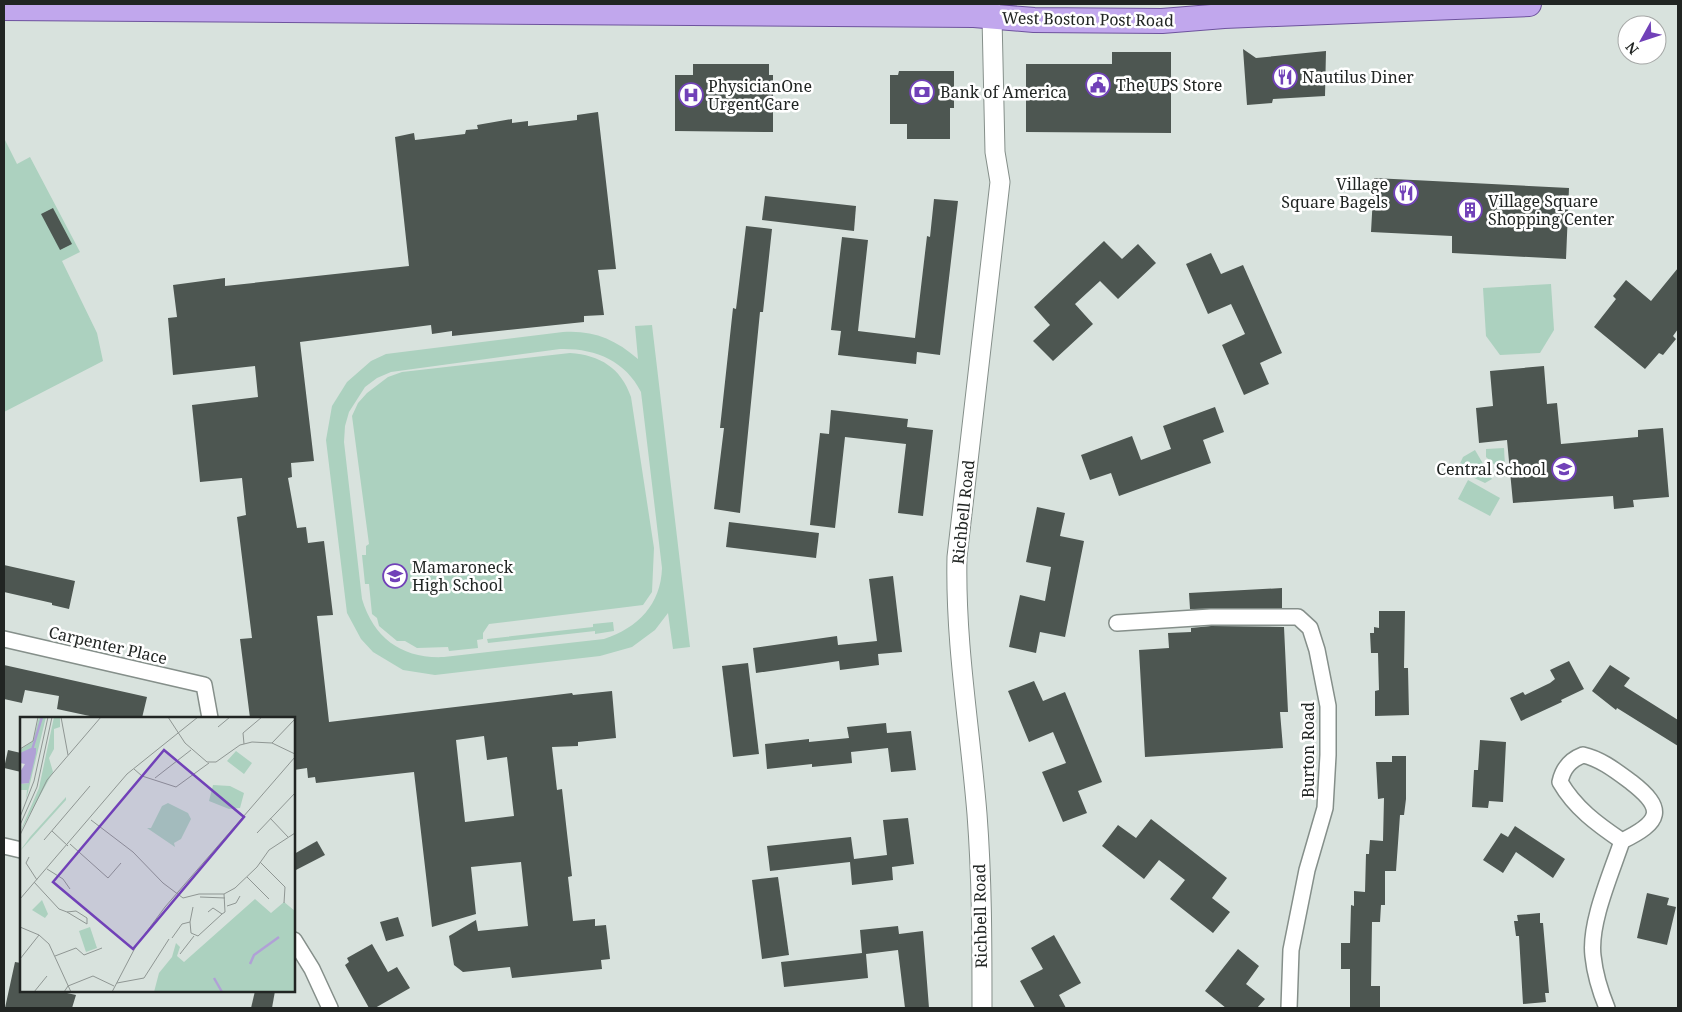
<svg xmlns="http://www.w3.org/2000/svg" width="1682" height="1012" font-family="'Noto Serif',serif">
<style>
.green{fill:#acd1bf;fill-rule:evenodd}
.building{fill:#4d5651;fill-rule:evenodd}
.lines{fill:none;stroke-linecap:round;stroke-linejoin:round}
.minor-casing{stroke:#858f8a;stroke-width:18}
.tertiary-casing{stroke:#858f8a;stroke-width:21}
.primary-casing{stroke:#6e539e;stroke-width:26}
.minor{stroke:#fff;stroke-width:15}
.tertiary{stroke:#fff;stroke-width:19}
.primary{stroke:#c1a7ed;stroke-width:24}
.labels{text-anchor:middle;stroke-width:5;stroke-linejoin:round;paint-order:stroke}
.street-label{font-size:16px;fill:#212523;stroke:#fff}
.poi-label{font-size:16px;fill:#212523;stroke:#fff;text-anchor:start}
.inset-river{fill:none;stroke:#b0a1d6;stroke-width:2.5}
.inset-road{fill:none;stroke:#8f9693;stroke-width:1}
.view{fill:#7141b8;fill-opacity:0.15;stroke:#7141b8;stroke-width:2.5}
.inset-edge{fill:none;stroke:#212523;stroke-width:2.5}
</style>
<rect width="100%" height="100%" fill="#d8e2dd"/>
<g class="green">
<path d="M 4,138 L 17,164 L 30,157 L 80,252 L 62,261 L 97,333 L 103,361 L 4,412 Z"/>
<path d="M 1551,284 L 1554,330 L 1540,353 L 1500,355 L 1486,336 L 1483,288 Z"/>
<path d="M 652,325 L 690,647 L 673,649 L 668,613 L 655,630 L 632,647 L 600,656 L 435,675 L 403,670 L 373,652 L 361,639 L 347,613 L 326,440 L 332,406 L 347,382 L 371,361 L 386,354 L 563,332 C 593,330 615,339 638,359 L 635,326 ZM 560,349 C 594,348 625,360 641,392 L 662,568 C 661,604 638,628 604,639 L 444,657 C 403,659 374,639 362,599 L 344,442 L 345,426 L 349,412 L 365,387 L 377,378 L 391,372 Z"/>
<path d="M 570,353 C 600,355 621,368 631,397 L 654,548 L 652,592 L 643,605 L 489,624 L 483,633 L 483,639 L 477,640 L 478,648 L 449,651 L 448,647 L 417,648 L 405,641 L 397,641 L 379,626 L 377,618 L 372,614 L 369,584 L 365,584 L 362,555 L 366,555 L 366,546 L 369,544 L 352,416 L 358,403 L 367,393 L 388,377 L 402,372 Z"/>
<path d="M 1504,448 L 1505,466 L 1496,466 L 1486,457 L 1486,449 Z"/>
<path d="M 1475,450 L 1492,479 L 1485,483 L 1457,470 L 1463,457 Z"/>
<path d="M 1468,480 L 1500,498 L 1490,516 L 1458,499 Z"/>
<path d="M 613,622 L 614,631 L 595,634 L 595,631 L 488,643 L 487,639 L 593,627 L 593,624 Z"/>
</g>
<g class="building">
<path d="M 1243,49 L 1256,58 L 1326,51 L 1325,96 L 1273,99 L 1272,103 L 1247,105 Z"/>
<path d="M 1112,52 L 1171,52 L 1171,133 L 1026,132 L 1026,64 L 1112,64 Z"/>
<path d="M 693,64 L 769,64 L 769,75 L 773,75 L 773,132 L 675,131 L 675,75 L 693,75 Z"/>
<path d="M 899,71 L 954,71 L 954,108 L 950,108 L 950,139 L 907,139 L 907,124 L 890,124 L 890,75 L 898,75 Z"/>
<path d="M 598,112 L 616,269 L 598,270 L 604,315 L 584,316 L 584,322 L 452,336 L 452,331 L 432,334 L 431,325 L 300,342 L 314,461 L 291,463 L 292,477 L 288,478 L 297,528 L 306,527 L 308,543 L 324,541 L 333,615 L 317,616 L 329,722 L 572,693 L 573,695 L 612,691 L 616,738 L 578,742 L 578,746 L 552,747 L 557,790 L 562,789 L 567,833 L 572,876 L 568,877 L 573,921 L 595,919 L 595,926 L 606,925 L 610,959 L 601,960 L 602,969 L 512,978 L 510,967 L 463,972 L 454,965 L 449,936 L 476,920 L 478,931 L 528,926 L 521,862 L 471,867 L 476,914 L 432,927 L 414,772 L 316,783 L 315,777 L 308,778 L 307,768 L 294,770 L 294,718 L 250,718 L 240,639 L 252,638 L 237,517 L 246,515 L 242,478 L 200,482 L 192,405 L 258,397 L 255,366 L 173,375 L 168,318 L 177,317 L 173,285 L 225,278 L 225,286 L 409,266 L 395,137 L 414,133 L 415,140 L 465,134 L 466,130 L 478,129 L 477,125 L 512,119 L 512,123 L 528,121 L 528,126 L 577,120 L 577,115 ZM 484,736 L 487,760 L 507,757 L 514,816 L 465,822 L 456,740 Z"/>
<path d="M 1374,178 L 1569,188 L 1566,259 L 1452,253 L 1452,236 L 1371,232 Z"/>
<path d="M 765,196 L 856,206 L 854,231 L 762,220 Z"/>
<path d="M 934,199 L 958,201 L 940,355 L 917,352 L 916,364 L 838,355 L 841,331 L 831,330 L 842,237 L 868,240 L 858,331 L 915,338 L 927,236 L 930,237 Z"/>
<path d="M 53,208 L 72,244 L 60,250 L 41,214 Z"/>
<path d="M 746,226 L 772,229 L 763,312 L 760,312 L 740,513 L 714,509 L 724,428 L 720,428 L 733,308 L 736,309 Z"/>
<path d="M 1104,241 L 1122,259 L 1138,244 L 1156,263 L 1118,299 L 1100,281 L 1075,304 L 1093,324 L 1053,361 L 1033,341 L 1050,325 L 1034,307 Z"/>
<path d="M 1211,253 L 1221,274 L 1243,265 L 1282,353 L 1260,363 L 1269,384 L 1244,395 L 1222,345 L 1245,334 L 1231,304 L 1208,314 L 1186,264 Z"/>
<path d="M 1678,268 L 1678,329 L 1673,336 L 1676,339 L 1663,355 L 1659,353 L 1645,369 L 1594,327 L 1616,299 L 1613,296 L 1626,280 L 1651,301 Z"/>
<path d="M 1544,366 L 1547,404 L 1557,403 L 1561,444 L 1638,437 L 1638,430 L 1663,428 L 1669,497 L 1633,500 L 1634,507 L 1614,509 L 1613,496 L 1513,503 L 1507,440 L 1479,443 L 1476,408 L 1493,406 L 1490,371 Z"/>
<path d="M 1215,407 L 1224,432 L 1203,440 L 1211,463 L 1119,496 L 1111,473 L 1090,480 L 1081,455 L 1132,436 L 1141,460 L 1171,449 L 1163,426 Z"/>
<path d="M 831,410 L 908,419 L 907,427 L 933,430 L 923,516 L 898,513 L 906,444 L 845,437 L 835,528 L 810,525 L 820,433 L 829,434 Z"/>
<path d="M 1037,507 L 1065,513 L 1060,536 L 1084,541 L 1065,637 L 1040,632 L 1036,653 L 1009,647 L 1020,595 L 1045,601 L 1051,567 L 1026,562 Z"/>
<path d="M 729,522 L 819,533 L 816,558 L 726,547 Z"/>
<path d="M 4,565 L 75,581 L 69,609 L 52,605 L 52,603 L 4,592 Z"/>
<path d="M 893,576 L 902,652 L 878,654 L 879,665 L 840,670 L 839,661 L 756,673 L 753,648 L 837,636 L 838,645 L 877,641 L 869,579 Z"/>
<path d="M 1282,588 L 1282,608 L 1190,609 L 1189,593 Z"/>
<path d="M 1379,611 L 1405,611 L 1404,668 L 1408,668 L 1409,715 L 1375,716 L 1375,691 L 1379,690 L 1378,653 L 1371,653 L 1370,633 L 1374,633 L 1374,627 L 1379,628 Z"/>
<path d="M 1211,626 L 1284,627 L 1288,712 L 1280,712 L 1283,748 L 1145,757 L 1139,650 L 1169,648 L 1168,633 L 1191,632 L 1191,628 Z"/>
<path d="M 1569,661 L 1584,689 L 1561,700 L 1562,702 L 1521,721 L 1510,698 L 1523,692 L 1525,695 L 1550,683 L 1555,679 L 1550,670 Z"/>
<path d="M 748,663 L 759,754 L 733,757 L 722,666 Z"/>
<path d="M 4,665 L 147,697 L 142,718 L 99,718 L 57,709 L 59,696 L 25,690 L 22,703 L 4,699 Z"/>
<path d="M 1610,665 L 1630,678 L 1624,686 L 1678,720 L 1678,746 L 1617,708 L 1616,710 L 1592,691 Z"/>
<path d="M 1034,681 L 1043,701 L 1065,692 L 1102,782 L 1078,791 L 1087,813 L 1063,822 L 1042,772 L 1066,763 L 1053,732 L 1029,742 L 1008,691 Z"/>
<path d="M 886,723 L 887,733 L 911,731 L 916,770 L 891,772 L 888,748 L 851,752 L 852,763 L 812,767 L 812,764 L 767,769 L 765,744 L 809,739 L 809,742 L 849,738 L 847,727 Z"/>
<path d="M 1480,740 L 1506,742 L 1503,802 L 1489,801 L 1488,808 L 1472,807 L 1474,770 L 1478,770 Z"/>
<path d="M 8,750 L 21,753 L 21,772 L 4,768 Z"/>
<path d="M 1392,756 L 1406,756 L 1406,799 L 1404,815 L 1400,815 L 1396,871 L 1385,871 L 1385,905 L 1381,905 L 1380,922 L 1372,922 L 1371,986 L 1380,986 L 1380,1008 L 1350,1008 L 1350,969 L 1341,969 L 1341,943 L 1350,943 L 1351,905 L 1354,906 L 1354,891 L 1365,892 L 1366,854 L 1369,854 L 1370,840 L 1383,841 L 1384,798 L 1378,799 L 1376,762 L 1392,762 Z"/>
<path d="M 908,818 L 914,864 L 892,867 L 893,880 L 852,885 L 850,862 L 770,871 L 767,846 L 851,837 L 854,859 L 887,855 L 883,820 Z"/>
<path d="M 1151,819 L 1227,878 L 1212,898 L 1230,912 L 1213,933 L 1170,899 L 1185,880 L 1159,860 L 1144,879 L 1102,846 L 1118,825 L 1136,838 Z"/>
<path d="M 1515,826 L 1565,859 L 1553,878 L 1516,852 L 1503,873 L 1483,860 L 1501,833 L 1508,837 Z"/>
<path d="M 317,841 L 325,855 L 294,871 L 294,854 Z"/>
<path d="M 778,877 L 789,955 L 762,959 L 752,880 Z"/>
<path d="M 1647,893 L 1669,898 L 1667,905 L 1676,907 L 1667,945 L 1637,938 Z"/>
<path d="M 1540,913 L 1540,923 L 1543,923 L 1549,993 L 1545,993 L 1546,1002 L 1523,1004 L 1519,936 L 1516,936 L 1514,921 L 1518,921 L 1517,915 Z"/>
<path d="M 398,917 L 404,936 L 386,941 L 380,922 Z"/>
<path d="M 898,926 L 899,934 L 923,931 L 929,1008 L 905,1008 L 898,950 L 866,954 L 868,978 L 784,987 L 781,962 L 862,953 L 860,930 Z"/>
<path d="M 1054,935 L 1081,983 L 1059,995 L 1066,1008 L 1035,1008 L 1020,981 L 1043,969 L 1031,948 Z"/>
<path d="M 372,944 L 388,972 L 397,967 L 410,988 L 375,1008 L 369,1008 L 345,965 L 349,962 L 347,958 Z"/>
<path d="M 1238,949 L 1259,966 L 1246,984 L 1265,999 L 1257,1008 L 1226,1008 L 1205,991 Z"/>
<path d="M 15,962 L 21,963 L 21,991 L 58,991 L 76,995 L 72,1008 L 5,1008 Z"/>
<path d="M 255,991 L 275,991 L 272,1008 L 251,1008 Z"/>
</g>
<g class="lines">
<g class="minor-casing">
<g id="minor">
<path d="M 1117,623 L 1211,617 L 1298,617 L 1310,628 L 1317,650 L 1328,706 L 1328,755 L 1325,808 L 1307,870 L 1291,950 L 1289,1008"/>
<path d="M 4,639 L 204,685 L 210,718"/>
<path d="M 1583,755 C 1601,759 1616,771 1631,782 C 1666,809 1661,822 1622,841 C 1597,824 1575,808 1560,782 C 1563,768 1570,760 1583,755 Z"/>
<path d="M 4,846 L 21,850"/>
<path d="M 294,940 L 312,969 L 330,1008"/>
<path d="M 1607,1008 C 1600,991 1595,975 1593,956 C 1589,923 1611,874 1622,841"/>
</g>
</g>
<g class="tertiary-casing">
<path id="tertiary" d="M 982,1008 C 982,944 982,879 977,814 C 970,728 955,643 957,557 L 1000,182 L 995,152 L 992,17 L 990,4"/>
</g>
<g class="primary-casing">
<path id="primary" d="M 4,8 L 974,15 L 1034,20 L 1162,21 L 1224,16 L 1529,4"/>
</g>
<use href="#minor" class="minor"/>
<use href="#tertiary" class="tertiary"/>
<use href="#primary" class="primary"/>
</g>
<defs>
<g id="restaurant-ring" transform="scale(1.25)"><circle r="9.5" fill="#fff" stroke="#7141b8" stroke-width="1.5"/><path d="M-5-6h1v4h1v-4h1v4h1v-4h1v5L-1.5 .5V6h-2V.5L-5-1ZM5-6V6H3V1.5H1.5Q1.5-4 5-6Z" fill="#7141b8"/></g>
<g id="civic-ring" transform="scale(1.25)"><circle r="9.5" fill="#fff" stroke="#7141b8" stroke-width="1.5"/><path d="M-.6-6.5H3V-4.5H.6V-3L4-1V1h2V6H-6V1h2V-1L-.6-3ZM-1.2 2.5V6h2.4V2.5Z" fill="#7141b8"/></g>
<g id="bank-ring" transform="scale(1.25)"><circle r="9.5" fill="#fff" stroke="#7141b8" stroke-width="1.5"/><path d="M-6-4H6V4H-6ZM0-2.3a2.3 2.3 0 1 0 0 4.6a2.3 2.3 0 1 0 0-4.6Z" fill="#7141b8"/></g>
<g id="hospital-ring" transform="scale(1.25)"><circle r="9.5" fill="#fff" stroke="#7141b8" stroke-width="1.5"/><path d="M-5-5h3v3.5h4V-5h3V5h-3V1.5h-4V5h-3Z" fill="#7141b8"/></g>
<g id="building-ring" transform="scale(1.25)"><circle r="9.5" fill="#fff" stroke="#7141b8" stroke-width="1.5"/><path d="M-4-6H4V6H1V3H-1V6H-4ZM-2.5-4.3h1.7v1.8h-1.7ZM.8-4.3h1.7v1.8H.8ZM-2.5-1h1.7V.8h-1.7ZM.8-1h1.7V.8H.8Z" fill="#7141b8"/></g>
<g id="school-ring" transform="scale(1.25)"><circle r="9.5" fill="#fff" stroke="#7141b8" stroke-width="1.5"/><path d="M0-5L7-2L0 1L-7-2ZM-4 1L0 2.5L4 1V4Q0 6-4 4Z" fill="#7141b8"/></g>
</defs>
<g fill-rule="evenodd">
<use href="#restaurant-ring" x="1285" y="77"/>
<use href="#civic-ring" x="1098" y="85"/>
<use href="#bank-ring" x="922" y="92"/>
<use href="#hospital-ring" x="691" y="95"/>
<use href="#restaurant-ring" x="1406" y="193"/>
<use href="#building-ring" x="1470" y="210"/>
<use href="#school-ring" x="1564" y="469"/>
<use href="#school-ring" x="395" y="576"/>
</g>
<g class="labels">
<g class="street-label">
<text transform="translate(1088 19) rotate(1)" y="6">West Boston Post Road</text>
<text transform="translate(963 512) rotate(-84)" y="6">Richbell Road</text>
<text transform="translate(108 645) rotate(13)" y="6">Carpenter Place</text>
<text transform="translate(1308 750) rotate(-90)" y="6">Burton Road</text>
<text transform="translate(980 916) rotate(-91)" y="6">Richbell Road</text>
</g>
<g class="poi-label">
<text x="1302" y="83">Nautilus Diner</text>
<text x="1116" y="91">The UPS Store</text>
<text x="708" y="92">PhysicianOne<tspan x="708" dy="18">Urgent Care</tspan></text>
<text x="940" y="98">Bank of America</text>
<text x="1388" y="190" text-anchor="end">Village<tspan x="1388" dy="18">Square Bagels</tspan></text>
<text x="1488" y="207">Village Square<tspan x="1488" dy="18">Shopping Center</tspan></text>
<text x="1546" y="475" text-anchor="end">Central School</text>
<text x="412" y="573">Mamaroneck<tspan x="412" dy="18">High School</tspan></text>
</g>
</g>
<g transform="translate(20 717)">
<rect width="275" height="275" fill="#d8e2dd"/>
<path d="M 19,0 L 26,0 L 6,83 L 7,73 L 0,73 L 0,67 L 9,66 L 15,31 L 0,36 L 0,33 L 13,24 ZM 34,0 L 40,0 L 40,10 L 34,12 L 34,32 L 29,41 L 33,55 L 0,115 L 19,71 ZM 216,34 L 232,46 L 224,57 L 207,44 ZM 193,68 L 210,69 L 224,76 L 220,91 L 209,92 L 189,84 ZM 46,80 L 46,83 L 0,134 L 10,120 ZM 148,86 L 168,96 L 171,102 L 161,122 L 154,126 L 155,130 L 127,111 L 131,111 L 142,89 ZM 235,182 L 251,196 L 264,185 L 275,194 L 275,275 L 134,275 L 139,256 L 152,240 L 156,226 L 160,230 L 157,239 L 164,245 ZM 22,183 L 28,197 L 25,201 L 12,193 ZM 70,210 L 77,231 L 66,235 L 59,214 Z" fill="#acd1bf"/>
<path d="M 11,31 L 16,31 L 16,36 L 9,66 L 0,67 L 0,55 L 5,47 L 0,46 L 0,36 Z" fill="#b0a1d6"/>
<path class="inset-river" d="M 12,33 L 22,0M 230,247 L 234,238 L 259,220M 194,261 L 202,275"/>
<path class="inset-road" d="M 41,0 L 48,38M 148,0 L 165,26 L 187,45 L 196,45 L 220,28 L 232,25 L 252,26 L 275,37M 198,10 L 210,0M 252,26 L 275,2M 224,27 L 223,16 L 242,0M 0,32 L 13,24 L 18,0M 114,52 L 122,59 L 156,70 L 189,46M 135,61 L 171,33M 0,100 L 14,64 L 28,0M 250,101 L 268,120M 71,103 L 113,135 L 143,166 L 163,181 L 179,177 L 204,177 L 215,171 L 237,150 L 249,133 L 275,116M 0,108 L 17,70 L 32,0M 32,114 L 48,129M 237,116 L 275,76M 0,118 L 27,63 L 81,0M 24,123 L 70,69M 50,127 L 88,161 L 101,146M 9,140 L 6,146 L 17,163M 240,145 L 265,170 L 264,186M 27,152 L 43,162 L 50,172M 227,160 L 249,182M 14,165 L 39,192 L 47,195M 180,180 L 205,181M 0,182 L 107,57 L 178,0M 207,189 L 216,186 L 220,179M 56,194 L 67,201 L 67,207 L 47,195 ZM 188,195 L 193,191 L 202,197 L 205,195 L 204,177M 170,205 L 173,190M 162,207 L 170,205 L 171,216 L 178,219 L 202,197M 0,210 L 19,218 L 29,227 L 51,275M 152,221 L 162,207M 160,237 L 174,219M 35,239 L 56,231 L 64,238 L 82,231M 0,242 L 19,218M 97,266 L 124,261 L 149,222M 14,275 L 27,259M 44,275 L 48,269 L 73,259 L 94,269M 92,275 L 116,229 L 145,190 L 275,40"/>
<path class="view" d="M 144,33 L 224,100 L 113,232 L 33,165 Z"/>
<rect width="275" height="275" class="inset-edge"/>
</g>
<rect width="1682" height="1012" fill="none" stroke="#212523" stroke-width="10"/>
<g transform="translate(1642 40) rotate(230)"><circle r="24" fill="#ffffff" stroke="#a6a8a7"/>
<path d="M0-4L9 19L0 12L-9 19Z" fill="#7141b8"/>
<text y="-8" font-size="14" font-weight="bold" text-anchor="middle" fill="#212523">N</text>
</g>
</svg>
